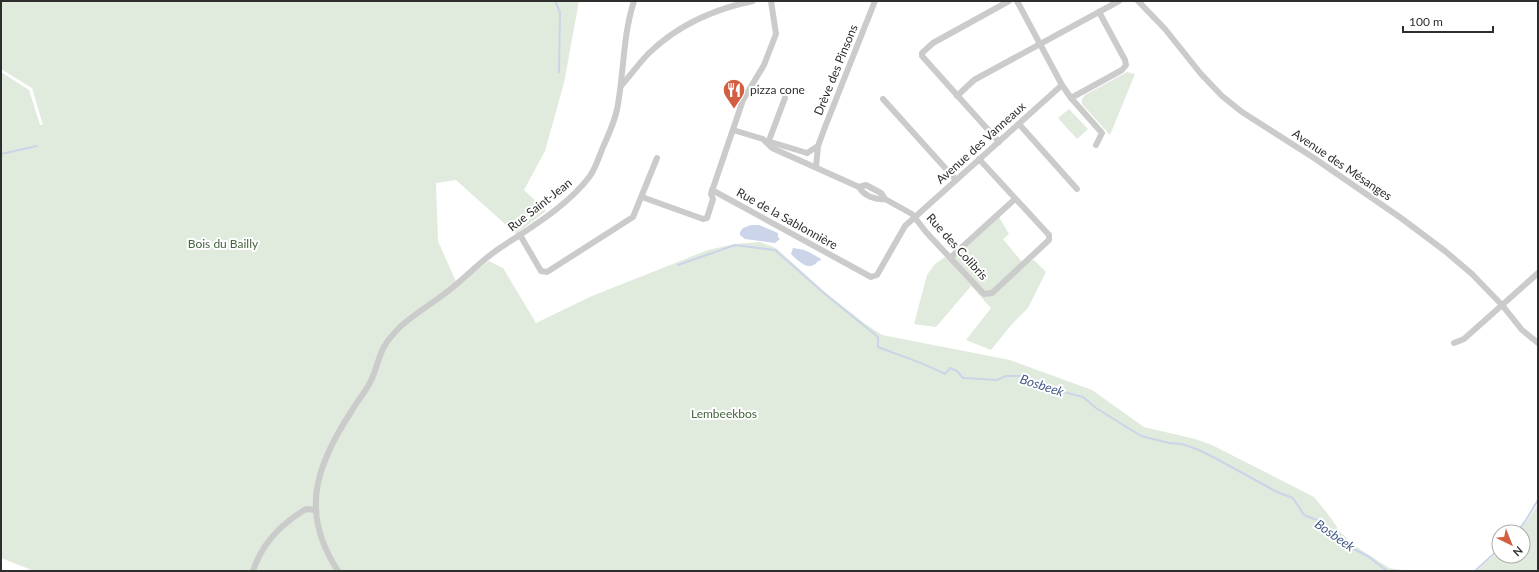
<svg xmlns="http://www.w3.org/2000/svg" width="1539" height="572" font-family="Lato,sans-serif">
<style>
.green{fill:#e0eadd}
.water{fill:#cbd4e8}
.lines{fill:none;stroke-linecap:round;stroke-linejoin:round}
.stream{stroke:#cbd4e8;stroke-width:2}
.minor{stroke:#cbcbcb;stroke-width:6}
.labels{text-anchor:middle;stroke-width:4;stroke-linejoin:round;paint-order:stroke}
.street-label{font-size:12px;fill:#2e2e2e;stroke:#fff}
.poi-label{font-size:12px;fill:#2e2e2e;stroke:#fff;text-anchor:start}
.park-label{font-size:12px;fill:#476540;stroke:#fff}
.water-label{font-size:13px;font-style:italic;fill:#445b87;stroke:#fff}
</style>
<rect width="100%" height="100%" fill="#fff"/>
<g class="green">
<path d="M 1,1 L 579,1 L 564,83 L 545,151 L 524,190 L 546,211 L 516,234 L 456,180 L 436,183 L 438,241 L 457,284 L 489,261 L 503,268 L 536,323 L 592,296 L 708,250 L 735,244 L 760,242 L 776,248 L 826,293 L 864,323 L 882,335 L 1010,360 L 1092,390 L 1144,427 L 1195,439 L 1212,445 L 1314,497 L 1331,518 L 1340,532 L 1355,546 L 1389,568 L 1408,571 L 34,571 L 1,558 L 1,72 L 29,90 L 40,125 L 43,125 L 32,88 L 1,69 Z"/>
<path d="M 1127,72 L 1135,74 L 1110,135 L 1082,104 L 1082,99 L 1085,95 Z"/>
<path d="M 1069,109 L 1088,129 L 1077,139 L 1058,118 Z"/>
<path d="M 999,217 L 1009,234 L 1003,239 L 1022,262 L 1034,260 L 1046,272 L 1028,308 L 1012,324 L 991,350 L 966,340 L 991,308 L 971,286 L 936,327 L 914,324 L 927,275 L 935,264 L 945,257 L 950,262 Z"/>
<path d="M 1538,504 L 1538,571 L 1477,571 L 1499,551 L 1499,556 L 1523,556 L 1523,532 L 1518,532 L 1527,521 Z"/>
</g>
<g class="water">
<path d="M 751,225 L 759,225 L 778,233 L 778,237 L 780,239 L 775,243 L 745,239 L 740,235 L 740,232 L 743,228 Z"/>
<path d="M 793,248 C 808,250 809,252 821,259 L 820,261 L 818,261 C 810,273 798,261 791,254 Z"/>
</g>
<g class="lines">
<g class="stream">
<path d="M 555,1 L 560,12 L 559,72"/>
<path d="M 1,154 L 37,146"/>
<path d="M 678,265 L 735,245 L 775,250 L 825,294 L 878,337 L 878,347 C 901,356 924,363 945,374 L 950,368 L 957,371 L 963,378 L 997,380 L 1006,376 L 1020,376 L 1048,388 L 1083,397 L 1096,408 L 1141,436 L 1169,443 L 1182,444 L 1199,450 L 1215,458 L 1277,492 L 1293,498 L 1304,515 L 1317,520 L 1341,542 L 1369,557 L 1387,571"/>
<path d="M 1517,532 L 1526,520 L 1538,500"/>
<path d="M 1475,571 L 1499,549"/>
</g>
<g class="minor">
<path d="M 1017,1 L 1062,85 L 1071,98 L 1102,133 L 1096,145"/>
<path d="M 1138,1 L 1165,29 L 1201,74 L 1222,96 L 1242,112 L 1314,158 L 1401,218 L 1445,251 L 1472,274 L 1502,305 L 1522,330 L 1538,343"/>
<path d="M 621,86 C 631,75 639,63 649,53 C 678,25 714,9 753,1"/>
<path d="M 957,96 L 974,80 L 1119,1"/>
<path d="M 1071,98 L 1122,70 L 1126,65 L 1125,60 L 1099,12"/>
<path d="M 883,99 L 956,180"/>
<path d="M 1019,124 L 1077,189"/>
<path d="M 733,130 L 763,139 L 772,148 L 859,187 C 864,196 875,200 885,199"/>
<path d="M 999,142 L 922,56 L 922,53 L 933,43 L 1009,1"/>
<path d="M 768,143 L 785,98"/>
<path d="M 768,143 L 774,143 L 807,153"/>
<path d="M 818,146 L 825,127 L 875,1"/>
<path d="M 807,153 L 818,146 L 816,167"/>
<path d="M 859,187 L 866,185 L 881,193 L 885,199 L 912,214 L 926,232 L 984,294 L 992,293 L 1049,240 L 1049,235 L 979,159"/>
<path d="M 712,190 L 871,277 L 877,275 L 905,226 L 1062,85"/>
<path d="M 642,197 L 703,219 L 707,218 L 713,199 L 711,194 L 743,100 L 764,65 L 776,34 L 771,1"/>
<path d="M 520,235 L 541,271 L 547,272 L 633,217 L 657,158"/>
<path d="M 950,258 L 1015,199"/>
<path d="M 1454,343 L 1464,339 L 1538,273"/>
<path d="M 253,571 C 262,543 281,524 306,509 L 315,510"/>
<path d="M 338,571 C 300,513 315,467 351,412 C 356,403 363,395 368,386 C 376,374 377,359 384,347 C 388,339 395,332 401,326 C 417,312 436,301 452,288 C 467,276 481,261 497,250 C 528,229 568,206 590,176 C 596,167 599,157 603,147 C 609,134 616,119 618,104 C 624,70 623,35 634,1"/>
</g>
</g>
<defs>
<g id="restaurant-pin" transform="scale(1.15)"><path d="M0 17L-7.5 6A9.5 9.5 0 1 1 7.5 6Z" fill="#d35f42" stroke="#fff"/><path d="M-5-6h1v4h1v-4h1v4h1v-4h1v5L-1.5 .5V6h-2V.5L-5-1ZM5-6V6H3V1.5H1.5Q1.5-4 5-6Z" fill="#fff"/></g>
</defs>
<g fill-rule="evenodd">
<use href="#restaurant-pin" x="734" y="90"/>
</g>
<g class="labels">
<g class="street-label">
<text transform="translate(836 70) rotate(-68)" y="4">Drève des Pinsons</text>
<text transform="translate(981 143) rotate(-42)" y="4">Avenue des Vanneaux</text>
<text transform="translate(1342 165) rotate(34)" y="4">Avenue des Mésanges</text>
<text transform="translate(540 205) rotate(-38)" y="4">Rue Saint-Jean</text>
<text transform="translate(787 219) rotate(29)" y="4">Rue de la Sablonnière</text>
<text transform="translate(957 247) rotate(48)" y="4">Rue des Colibris</text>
</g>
<g class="poi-label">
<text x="750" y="94">pizza cone</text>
</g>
<g class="park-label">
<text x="223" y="248">Bois du Bailly</text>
<text x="724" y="418">Lembeekbos</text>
</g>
<g class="water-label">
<text transform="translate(1042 385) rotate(18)" y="5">Bosbeek</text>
<text transform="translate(1335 535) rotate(35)" y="5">Bosbeek</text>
</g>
</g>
<rect width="1539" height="572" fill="none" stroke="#2e2e2e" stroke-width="4"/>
<g transform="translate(1511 544) rotate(137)"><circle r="19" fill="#ffffff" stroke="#ababab"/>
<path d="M0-3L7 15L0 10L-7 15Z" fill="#d35f42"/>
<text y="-6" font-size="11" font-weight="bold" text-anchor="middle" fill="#2e2e2e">N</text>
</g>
<path d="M1403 26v6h90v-6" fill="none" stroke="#2e2e2e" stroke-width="2"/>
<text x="1409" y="26" font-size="12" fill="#2e2e2e" stroke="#ffffff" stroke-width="3" paint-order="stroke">100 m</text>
</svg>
